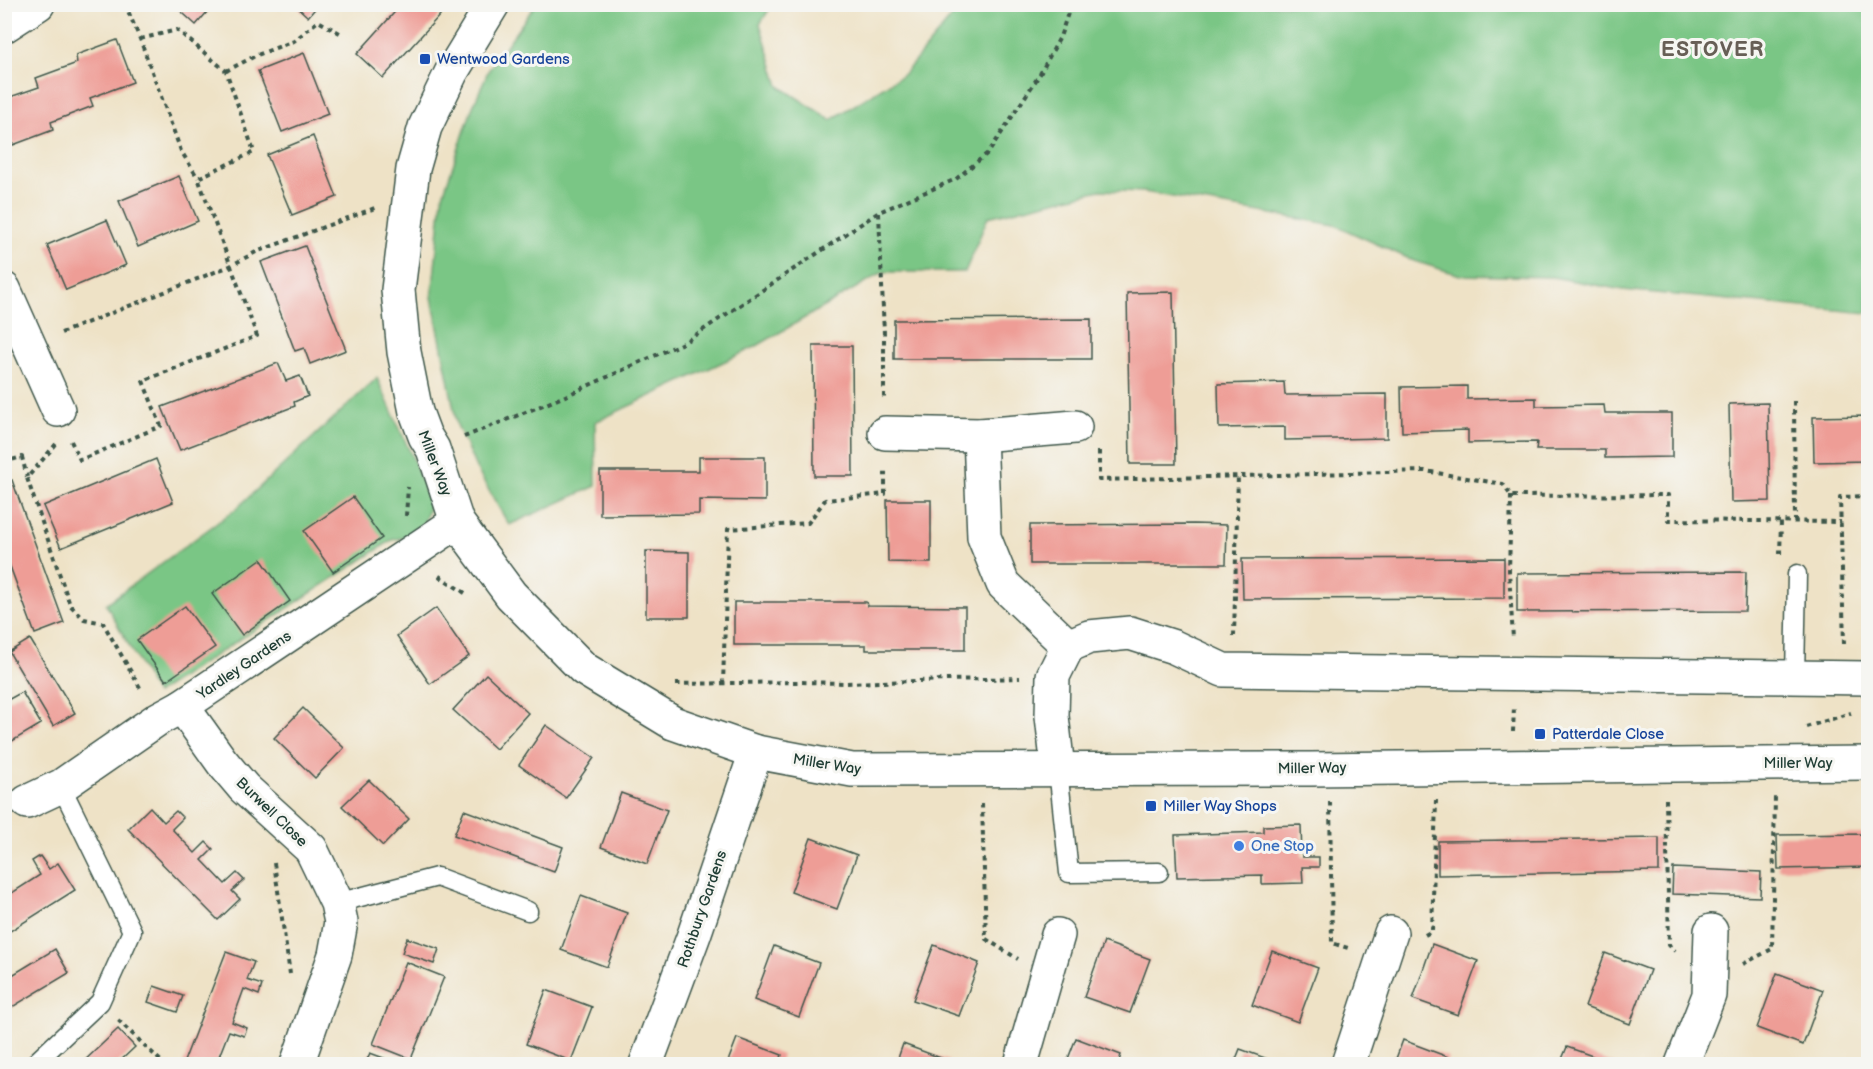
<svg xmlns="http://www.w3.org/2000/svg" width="1873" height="1069" font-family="'Balsamiq Sans',sans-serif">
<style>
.green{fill:#7ac685;stroke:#4c825c;stroke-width:1.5}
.building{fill:#ee9d96}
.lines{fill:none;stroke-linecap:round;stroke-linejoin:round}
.lane-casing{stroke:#3e564a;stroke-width:21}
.street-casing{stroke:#3e564a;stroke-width:36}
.secondary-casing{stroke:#3e564a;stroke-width:36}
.path{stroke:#3e564a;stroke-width:4;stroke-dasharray:4.5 4.5;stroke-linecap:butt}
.lane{stroke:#fff;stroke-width:18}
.street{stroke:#fff;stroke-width:33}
.secondary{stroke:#fff;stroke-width:33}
.transit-dot{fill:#1a4fb4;stroke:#f6f6f2;stroke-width:2}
.shop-dot{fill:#3f7fe0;stroke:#f6f6f2;stroke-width:2}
.labels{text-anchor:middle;stroke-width:6;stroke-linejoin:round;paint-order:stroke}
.transit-label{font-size:15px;fill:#164399;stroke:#f6f6f2;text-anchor:start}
.street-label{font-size:15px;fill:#1f3d34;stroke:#f6f6f2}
.shop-label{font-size:15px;fill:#366cbe;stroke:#f6f6f2;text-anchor:start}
.district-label{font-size:21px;font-weight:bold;letter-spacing:1.5px;fill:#675f56;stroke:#f6f6f2}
</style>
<rect width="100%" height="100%" fill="#f6f6f2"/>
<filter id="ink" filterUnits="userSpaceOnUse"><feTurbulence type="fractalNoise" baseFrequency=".0167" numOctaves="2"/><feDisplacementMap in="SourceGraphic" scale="12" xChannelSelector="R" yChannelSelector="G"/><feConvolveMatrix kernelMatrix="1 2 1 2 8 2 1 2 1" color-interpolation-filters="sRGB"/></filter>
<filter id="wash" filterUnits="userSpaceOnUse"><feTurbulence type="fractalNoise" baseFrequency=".008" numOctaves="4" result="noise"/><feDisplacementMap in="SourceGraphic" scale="24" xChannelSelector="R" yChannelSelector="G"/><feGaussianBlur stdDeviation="1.35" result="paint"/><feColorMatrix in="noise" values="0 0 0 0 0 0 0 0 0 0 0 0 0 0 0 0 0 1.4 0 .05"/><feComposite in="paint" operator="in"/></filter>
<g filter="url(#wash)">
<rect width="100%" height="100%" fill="#eee2c6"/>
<g class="green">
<path d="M 536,4 L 772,5 L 760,24 L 779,86 L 831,120 L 904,74 L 962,5 L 1868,5 L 1868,313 L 1623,290 L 1553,277 L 1460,275 L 1414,261 L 1335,225 L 1144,192 L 1100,190 L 988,217 L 965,272 L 883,272 L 755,347 L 595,422 L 596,486 L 509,525 L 477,470 L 457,425 L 432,297 L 442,198 L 472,109 L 488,71 Z"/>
<path d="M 377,378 L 414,461 L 430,505 L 420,534 L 392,540 L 156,694 L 106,604 L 236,509 Z"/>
</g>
<g id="blocks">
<g class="building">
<path d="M 173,4 L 214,4 L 196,25 Z"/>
<path d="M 294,4 L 319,4 L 308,17 Z"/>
<path d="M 402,4 L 450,4 L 383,78 L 357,54 Z"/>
<path d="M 117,40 L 133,82 L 90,98 L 93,106 L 51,122 L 53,130 L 13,145 L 4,123 L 4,99 L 39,87 L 36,78 L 77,63 L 76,55 Z"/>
<path d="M 304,53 L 328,114 L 282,132 L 258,71 Z"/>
<path d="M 313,136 L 337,197 L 292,215 L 267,155 Z"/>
<path d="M 179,176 L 198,221 L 138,247 L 119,201 Z"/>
<path d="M 107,220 L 126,265 L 66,290 L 47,245 Z"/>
<path d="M 305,246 L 346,350 L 310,364 L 304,348 L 295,351 L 261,262 Z"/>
<path d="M 1173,292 L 1176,464 L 1130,464 L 1127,293 Z"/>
<path d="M 1091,319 L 1091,359 L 894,359 L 894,320 Z"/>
<path d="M 813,346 L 852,346 L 853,476 L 814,476 Z"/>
<path d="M 278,363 L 286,381 L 300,376 L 308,396 L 294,402 L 295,406 L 180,450 L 162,407 Z"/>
<path d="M 1284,382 L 1285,395 L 1387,394 L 1387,438 L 1285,440 L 1285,427 L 1219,428 L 1218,384 Z"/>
<path d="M 1467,386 L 1467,399 L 1536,398 L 1536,406 L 1604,405 L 1605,413 L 1672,413 L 1672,457 L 1605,458 L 1605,450 L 1536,450 L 1537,442 L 1468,443 L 1468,430 L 1402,432 L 1401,387 Z"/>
<path d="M 1768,403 L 1770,501 L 1731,502 L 1729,404 Z"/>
<path d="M 1868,416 L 1868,461 L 1814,462 L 1813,417 Z"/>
<path d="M 699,457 L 765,457 L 765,501 L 699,500 L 699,514 L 600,515 L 600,471 L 699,471 Z"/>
<path d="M 156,459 L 173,502 L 61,548 L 43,506 Z"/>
<path d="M 12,480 L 64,623 L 35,634 L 4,550 L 4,482 Z"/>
<path d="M 353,497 L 382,538 L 333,572 L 304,531 Z"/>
<path d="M 887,500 L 931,500 L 931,563 L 888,562 Z"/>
<path d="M 1194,524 L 1227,525 L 1226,564 L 1030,564 L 1030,525 Z"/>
<path d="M 646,551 L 689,552 L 689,617 L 646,617 Z"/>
<path d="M 1504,558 L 1504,598 L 1243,599 L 1242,559 Z"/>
<path d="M 261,559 L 290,601 L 242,635 L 212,594 Z"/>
<path d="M 1746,572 L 1745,611 L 1517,612 L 1517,573 Z"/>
<path d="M 734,602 L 866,602 L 867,606 L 965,607 L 965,650 L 866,650 L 866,645 L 734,645 Z"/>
<path d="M 185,606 L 215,647 L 166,681 L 137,640 Z"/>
<path d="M 436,608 L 469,656 L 430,684 L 397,636 Z"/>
<path d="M 30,639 L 75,713 L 53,726 L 9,652 Z"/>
<path d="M 486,674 L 528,713 L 496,749 L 453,710 Z"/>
<path d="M 22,692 L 41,724 L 4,746 L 4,702 Z"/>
<path d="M 303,708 L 344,748 L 315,778 L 274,738 Z"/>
<path d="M 546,725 L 594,758 L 566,798 L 519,765 Z"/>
<path d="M 369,780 L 409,819 L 383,846 L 342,806 Z"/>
<path d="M 621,793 L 667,810 L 647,864 L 601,847 Z"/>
<path d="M 150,807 L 164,822 L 176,811 L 183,818 L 172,829 L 195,853 L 206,842 L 213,849 L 202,860 L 225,884 L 237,873 L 244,880 L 232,891 L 240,899 L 218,920 L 128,829 Z"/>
<path d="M 464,810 L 563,847 L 554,872 L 454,835 Z"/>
<path d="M 1301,825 L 1302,857 L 1319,857 L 1319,867 L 1302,867 L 1303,883 L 1262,884 L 1262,875 L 1177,877 L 1175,835 L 1263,832 L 1263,826 Z"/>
<path d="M 1868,834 L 1868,867 L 1778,869 L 1777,835 Z"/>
<path d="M 811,838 L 857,855 L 837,909 L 791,892 Z"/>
<path d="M 1659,838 L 1659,871 L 1438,875 L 1438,841 Z"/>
<path d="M 40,856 L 49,869 L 58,863 L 75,890 L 4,935 L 4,881 L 12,893 L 40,875 L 32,861 Z"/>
<path d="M 1673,868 L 1761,872 L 1760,897 L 1672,894 Z"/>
<path d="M 581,896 L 627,913 L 607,967 L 561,950 Z"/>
<path d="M 407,938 L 439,949 L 434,964 L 402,953 Z"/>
<path d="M 1104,942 L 1150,959 L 1130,1013 L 1084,997 Z"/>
<path d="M 1432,944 L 1478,961 L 1458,1015 L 1413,999 Z"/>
<path d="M 934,945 L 979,963 L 959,1016 L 913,1000 Z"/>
<path d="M 774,946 L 819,963 L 799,1017 L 754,1000 Z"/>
<path d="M 55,949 L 69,973 L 4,1012 L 4,980 Z"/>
<path d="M 1272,951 L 1318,968 L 1298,1022 L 1252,1005 Z"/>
<path d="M 226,952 L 254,962 L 247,980 L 262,985 L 259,995 L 244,989 L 232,1022 L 247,1028 L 244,1036 L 229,1031 L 216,1064 L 183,1064 Z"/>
<path d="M 1605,953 L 1650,970 L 1630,1024 L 1585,1007 Z"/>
<path d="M 406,962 L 444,977 L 411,1059 L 373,1044 Z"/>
<path d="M 1777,973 L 1823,990 L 1803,1045 L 1757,1028 Z"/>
<path d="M 154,986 L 183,996 L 177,1012 L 148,1002 Z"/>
<path d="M 546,990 L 592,1007 L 571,1061 L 526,1044 Z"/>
<path d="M 118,1029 L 135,1047 L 117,1064 L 81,1064 Z"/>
<path d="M 737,1038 L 782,1055 L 779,1064 L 727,1064 Z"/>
<path d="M 1076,1038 L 1121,1055 L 1118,1064 L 1066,1064 Z"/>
<path d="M 1403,1040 L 1448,1057 L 1446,1064 L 1394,1064 Z"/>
<path d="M 903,1044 L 949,1061 L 948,1064 L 896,1064 Z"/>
<path d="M 1567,1047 L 1615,1064 L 1560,1064 Z"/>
<path d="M 1240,1049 L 1282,1064 L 1234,1064 Z"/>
<path d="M 370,1053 L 400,1064 L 365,1064 Z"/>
</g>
</g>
</g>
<g filter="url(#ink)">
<use href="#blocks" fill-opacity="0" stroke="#3e564a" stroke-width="1.5"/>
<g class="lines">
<g class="lane-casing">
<g id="lane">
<path d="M 1795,677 L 1797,574"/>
<path d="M 1058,769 L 1069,873 L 1159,872"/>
<path d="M 337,903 L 437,877 L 528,911"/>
<path d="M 34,1064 L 100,1002 L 132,931 L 61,786"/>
</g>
</g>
<g class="street-casing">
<g id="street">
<path d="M 4,26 L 38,4"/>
<path d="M 4,289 L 58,410"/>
<path d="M 885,433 L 980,435 L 1075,427"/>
<path d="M 980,435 L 984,537 L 1003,584 L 1068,646"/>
<path d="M 182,706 L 222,762 L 244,788 L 311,849 L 337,903 L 341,922 L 335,955 L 297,1064"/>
<path d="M 1058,769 L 1052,716 L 1053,676 L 1068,646 L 1089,637 L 1130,633 L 1174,647 L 1223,670 L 1868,678"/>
<path d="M 27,802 L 61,786 L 158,719 L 182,706 L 457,522"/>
<path d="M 646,1064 L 694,935 L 756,752"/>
<path d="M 1021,1064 L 1058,935"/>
<path d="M 1348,1064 L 1391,933"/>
<path d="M 1682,1064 L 1709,995 L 1711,931"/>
</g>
</g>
<g class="secondary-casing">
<path id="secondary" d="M 493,4 L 451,73 L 425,127 L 413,169 L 398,290 L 404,352 L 416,412 L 425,436 L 433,449 L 457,522 L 511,595 L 584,669 L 673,723 L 756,752 L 852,770 L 1310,769 L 1868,763"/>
</g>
<g class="path">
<path d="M 125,4 L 140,39 L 181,151 L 198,178"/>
<path d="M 226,71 L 257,55 L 294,41 L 318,21 L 340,33"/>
<path d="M 879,213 L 884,334 L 884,400"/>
<path d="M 61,333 L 230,266 L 256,252 L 375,208"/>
<path d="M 1794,401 L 1795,521"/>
<path d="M 464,437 L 563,397 L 685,342 L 879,212 L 956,179 L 989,152 L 1040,74 L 1060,37 L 1071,4"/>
<path d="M 71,441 L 80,460 L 161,426 L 143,381 L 257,336 L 198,178 L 254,152 L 226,71 L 177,30 L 140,39"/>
<path d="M 56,444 L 27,478 L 70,605 L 84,619 L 103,623 L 142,691"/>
<path d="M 1099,451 L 1099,480 L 1425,471 L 1503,484 L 1511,496 L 1668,495 L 1668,520 L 1841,522"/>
<path d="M 4,462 L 22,457 L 27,477"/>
<path d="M 1511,496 L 1509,571 L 1513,639"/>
<path d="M 406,516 L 408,487"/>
<path d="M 1780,554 L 1781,522"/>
<path d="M 439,576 L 465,593"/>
<path d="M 1234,636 L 1238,474"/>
<path d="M 1844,644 L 1840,497 L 1868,496"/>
<path d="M 676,684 L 799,682 L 845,683 L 1020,678"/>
<path d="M 723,684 L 728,529 L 808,523 L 825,500 L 885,494 L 885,468"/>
<path d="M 1806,727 L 1851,713"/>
<path d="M 1513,732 L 1514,707"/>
<path d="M 1666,799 L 1669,945 L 1675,951"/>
<path d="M 1330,802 L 1332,943 L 1351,949"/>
<path d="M 982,804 L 986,939 L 1018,959"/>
<path d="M 274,863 L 290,974"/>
<path d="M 1425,935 L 1432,931 L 1436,800"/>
<path d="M 1743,964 L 1772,949 L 1775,797"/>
<path d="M 118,1020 L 164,1064"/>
</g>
<use href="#lane" class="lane"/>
<use href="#street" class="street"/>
<use href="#secondary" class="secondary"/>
</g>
</g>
<g class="transit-dot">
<rect x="419" y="53" width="12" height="12" rx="3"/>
<rect x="1534" y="728" width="12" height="12" rx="3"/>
<rect x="1145" y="800" width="12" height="12" rx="3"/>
</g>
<circle class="shop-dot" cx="1239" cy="846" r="6"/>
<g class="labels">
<g class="transit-label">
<text x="437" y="64">Wentwood Gardens</text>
<text x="1552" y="739">Patterdale Close</text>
<text x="1163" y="811">Miller Way Shops</text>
</g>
<g class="street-label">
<text transform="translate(435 463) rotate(69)" y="5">Miller Way</text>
<text transform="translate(244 665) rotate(-34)" y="5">Yardley Gardens</text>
<text x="1798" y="768">Miller Way</text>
<text transform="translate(827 764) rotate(9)" y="5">Miller Way</text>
<text transform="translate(1312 768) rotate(-1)" y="5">Miller Way</text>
<text transform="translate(272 812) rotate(44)" y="5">Burwell Close</text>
<text transform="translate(702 909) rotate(-71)" y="5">Rothbury Gardens</text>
</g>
<g class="shop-label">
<text x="1251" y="851">One Stop</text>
</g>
<g class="district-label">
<text x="1713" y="56">ESTOVER</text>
</g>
</g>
<rect width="1873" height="1069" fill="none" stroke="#f6f6f2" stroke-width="24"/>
</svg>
